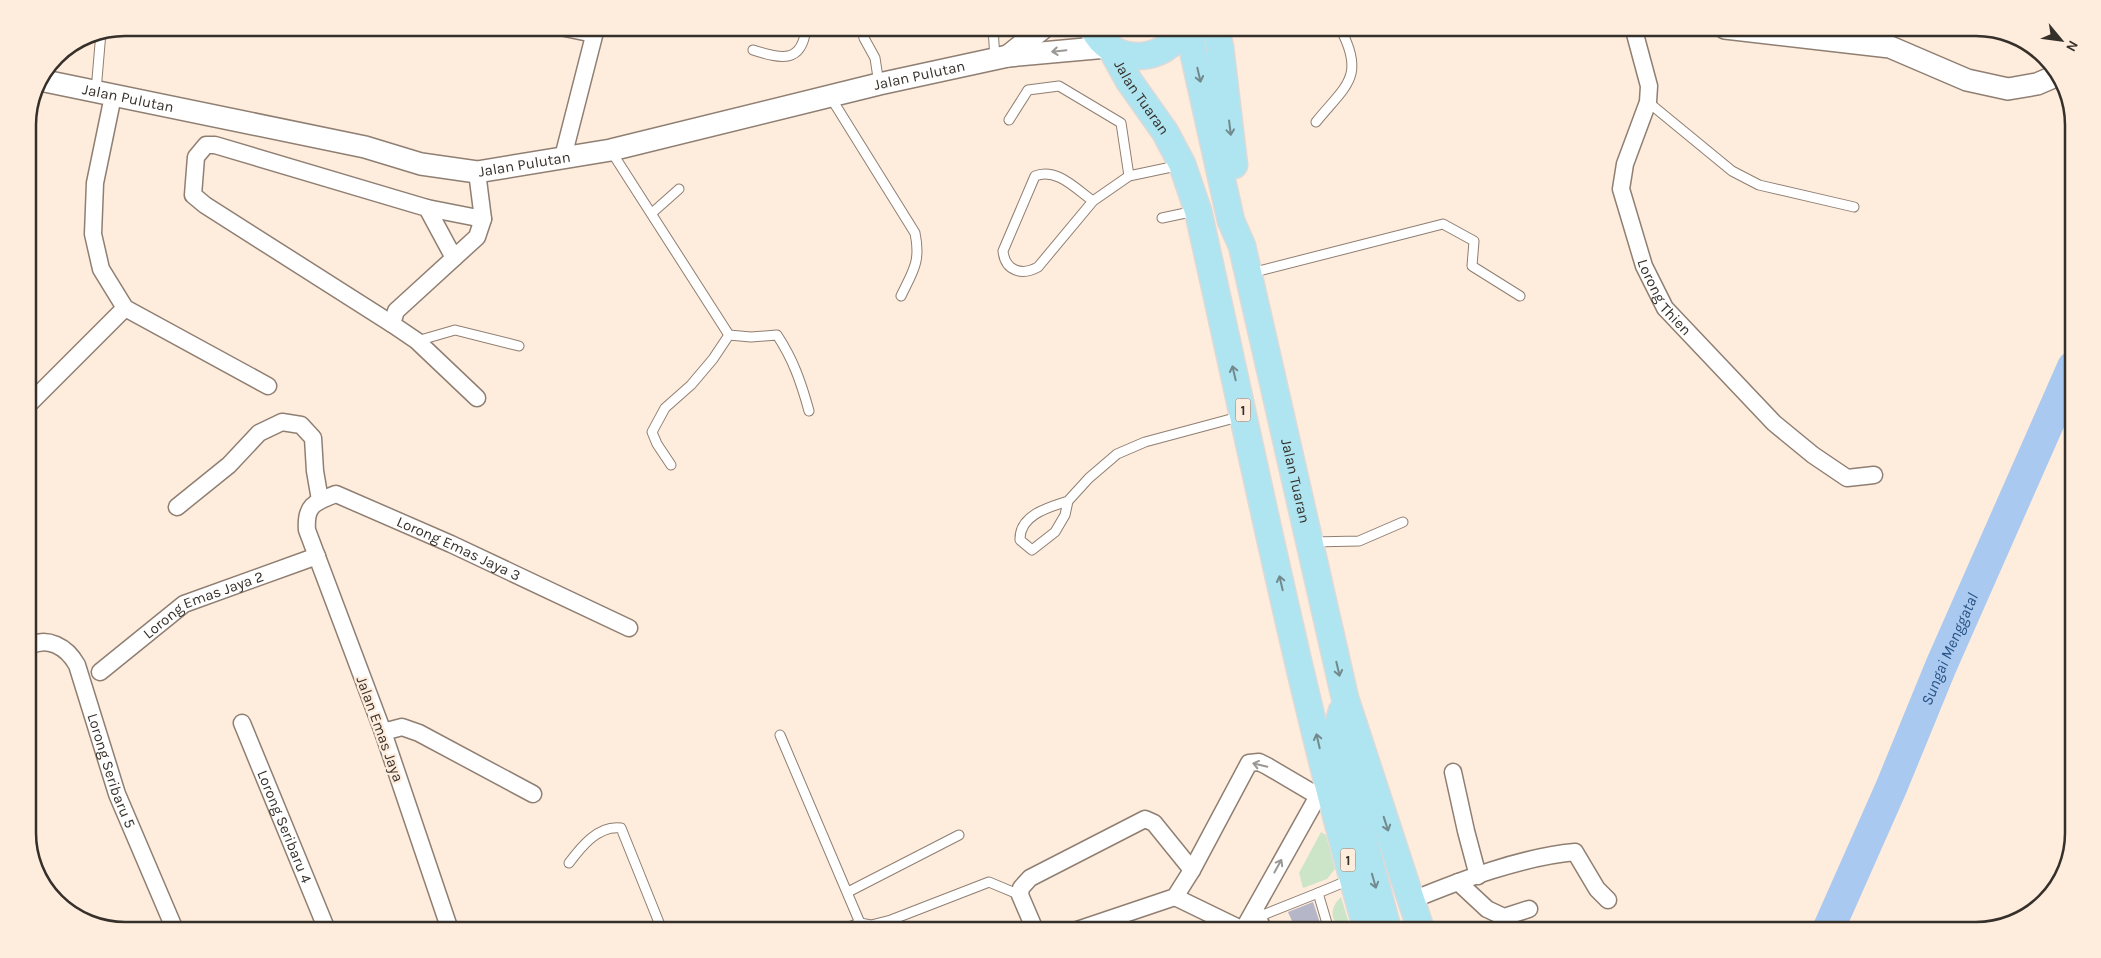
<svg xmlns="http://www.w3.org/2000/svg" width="2101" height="958" font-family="Karla,sans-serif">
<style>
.green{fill:#cce5c9}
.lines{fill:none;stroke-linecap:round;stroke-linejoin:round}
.river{stroke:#a9c9f0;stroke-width:32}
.building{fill:#b6b6c9}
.service-casing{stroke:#8f7f72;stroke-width:11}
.minor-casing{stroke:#8f7f72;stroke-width:19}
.tertiary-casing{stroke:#8f7f72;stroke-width:24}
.primary-casing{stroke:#dbdad9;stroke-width:29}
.service{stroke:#fff;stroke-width:9}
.minor{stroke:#fff;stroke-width:16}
.tertiary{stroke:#fff;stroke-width:21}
.primary{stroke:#afe4f1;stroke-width:26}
.oneway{stroke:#9a9894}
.oneway2{stroke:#728a8e}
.labels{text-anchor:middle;stroke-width:4.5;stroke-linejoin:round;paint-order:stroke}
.shield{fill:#feecdd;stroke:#726860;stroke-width:1}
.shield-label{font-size:14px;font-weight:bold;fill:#36302a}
.street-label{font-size:15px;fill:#36302a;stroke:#feecdd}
.water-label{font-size:16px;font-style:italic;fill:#285284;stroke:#feecdd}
.rim{fill:none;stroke:#36302a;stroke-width:2.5}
</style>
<rect width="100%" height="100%" fill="#feecdd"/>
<g class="green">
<path d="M 1321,832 L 1326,835 L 1335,869 L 1327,879 L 1303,888 L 1299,873 Z"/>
<path d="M 1341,897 L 1351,930 L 1340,928 C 1329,918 1331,906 1341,897 Z"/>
</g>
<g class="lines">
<path class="river" id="s1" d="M 1828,930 L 1891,788 L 1941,666 L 2073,367"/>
</g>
<path class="building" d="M 1313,902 L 1321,926 L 1312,930 L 1296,930 L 1288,912 Z"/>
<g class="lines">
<g class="service-casing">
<g id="service">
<path d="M 862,28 L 864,38 L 875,58 L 879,84"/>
<path d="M 993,28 L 995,59"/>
<path d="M 1369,28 L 1370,28"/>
<path d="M 753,50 C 781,59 802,64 806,28"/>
<path d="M 96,91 L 101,32"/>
<path d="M 831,98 L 915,233 C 921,262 913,271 901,296"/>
<path d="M 1648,102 L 1732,171 L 1759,185 L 1854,207"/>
<path d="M 1009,120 L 1028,90 L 1059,86 L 1121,123 L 1129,176"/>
<path d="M 1316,122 C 1346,85 1366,77 1340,28"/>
<path d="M 611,151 L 729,335 L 751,337 L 777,335 C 793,359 801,382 809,411"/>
<path d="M 1093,201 C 1076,189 1056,167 1035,176 L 1003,251 C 1005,271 1022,276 1038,267 L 1093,201 L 1129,176 L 1181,165"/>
<path d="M 652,213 L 679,189"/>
<path d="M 1162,218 L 1195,211"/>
<path d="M 1251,273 L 1443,224 L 1474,241 L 1472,266 L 1520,296"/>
<path d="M 417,341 L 455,330 L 519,346"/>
<path d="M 671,465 L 657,444 L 652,432 L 665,408 L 691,385 L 713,359 L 729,335"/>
<path d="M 1068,501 C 1049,507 1019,515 1020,540 L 1032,550 L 1055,532 L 1065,515 L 1068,501 L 1089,478 L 1117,454 L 1145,442 L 1242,416"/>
<path d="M 1312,542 L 1359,541 L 1403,522"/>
<path d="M 780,735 L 860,923 L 871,925 L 891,920 L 989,882 L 1020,895"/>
<path d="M 569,863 C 581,847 598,825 621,828 L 662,930"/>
<path d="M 848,892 L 959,835"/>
<path d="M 1258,917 L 1318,893"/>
<path d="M 840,930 L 860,923"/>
<path d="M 1329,930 L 1318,893 L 1342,883 L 1350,876"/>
</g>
</g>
<g class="minor-casing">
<g id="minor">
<path d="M 565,28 L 594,34"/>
<path id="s2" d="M 1635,28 L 1635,34 L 1649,86 L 1648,102 L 1625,164 L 1621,189 L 1644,266 L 1665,308 L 1774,423 L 1813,455 L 1847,478 L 1874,475"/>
<path d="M 113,96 L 95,183 L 93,234 L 101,269 L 125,308 L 268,386"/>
<path d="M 563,157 L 596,28"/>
<path d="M 477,172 L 483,219 L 477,237 L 396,311 L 392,324 L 417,341 L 477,398"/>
<path d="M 427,208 L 483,219"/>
<path d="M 392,324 L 205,205 L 193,195 L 196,157 L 206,145 L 215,145 L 427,208 L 454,258"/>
<path d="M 28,405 L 125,308"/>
<path d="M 177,507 L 229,465 L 259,433 L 282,422 L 301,425 L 313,438 L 315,471 L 320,500"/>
<path id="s3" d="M 28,647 C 47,635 67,647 77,665 L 117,794 L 175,930"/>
<path id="s4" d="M 100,672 L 184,604 L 317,556"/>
<path id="s5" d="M 242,723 L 327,930"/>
<path d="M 383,732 L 402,727 L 419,733 L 533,794"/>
<path d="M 1453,772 L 1466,831 L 1478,876"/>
<path d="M 1458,882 L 1487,909 L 1504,917 L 1529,909"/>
<path d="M 1175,897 L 1243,930"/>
<path d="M 1410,901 C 1461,880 1521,857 1575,852 L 1597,889 L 1608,900"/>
<path d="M 1255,909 L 1263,930"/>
<path id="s6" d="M 450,930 L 383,732 L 307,530 C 305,505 315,502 336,494 L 451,544 L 629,628"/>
<path d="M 1035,930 L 1020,895 L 1021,888 L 1030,878 L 1145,819 L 1154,823 L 1192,870"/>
<path d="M 1077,930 L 1175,897 L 1192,870 L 1249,763 L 1259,762 L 1267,766 L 1318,796"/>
<path d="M 1243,930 L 1318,796 L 1325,791"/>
</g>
</g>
<g class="tertiary-casing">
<g id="tertiary">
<path d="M 1725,28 L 1890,47 L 1967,80 L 2008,89 L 2037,84 L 2058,75"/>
<path d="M 1008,56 L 1043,28"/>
<path id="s7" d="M 40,80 L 365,147 L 421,164 L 477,172 L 611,150 L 879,84 L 1008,56 L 1107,47"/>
</g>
</g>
<g class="primary-casing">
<g id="primary">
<path d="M 1093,28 C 1111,66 1165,65 1183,28"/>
<path id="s8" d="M 1188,28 L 1231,221 L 1242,246 L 1345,698 L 1421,930"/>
<path d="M 1215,28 L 1220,47 L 1234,165"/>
<path id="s9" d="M 1112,50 L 1129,81 L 1165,132 L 1182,164 L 1198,211 C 1252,451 1300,694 1367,930"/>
<path d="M 1342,711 L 1337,729 L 1354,803 L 1388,930"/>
</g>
</g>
<use href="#service" class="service"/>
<use href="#minor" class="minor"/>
<use href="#tertiary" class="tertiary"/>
<use href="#primary" class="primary"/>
</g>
<defs><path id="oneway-shaft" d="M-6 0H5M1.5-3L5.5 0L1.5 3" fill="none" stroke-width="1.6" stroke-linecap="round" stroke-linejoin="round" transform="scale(1.25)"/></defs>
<g class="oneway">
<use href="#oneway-shaft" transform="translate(1059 51) rotate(174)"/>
<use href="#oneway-shaft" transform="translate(1260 765) rotate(-167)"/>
<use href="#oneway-shaft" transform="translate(1278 866) rotate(-61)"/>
</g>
<g class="oneway2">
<use href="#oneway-shaft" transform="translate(1199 75) rotate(77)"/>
<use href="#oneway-shaft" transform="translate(1230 128) rotate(83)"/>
<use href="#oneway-shaft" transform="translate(1234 373) rotate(-103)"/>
<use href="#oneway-shaft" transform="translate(1281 583) rotate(-103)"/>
<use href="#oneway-shaft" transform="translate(1338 669) rotate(77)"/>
<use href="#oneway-shaft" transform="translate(1318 741) rotate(-103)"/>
<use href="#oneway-shaft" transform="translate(1386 824) rotate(72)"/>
<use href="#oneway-shaft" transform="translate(1374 881) rotate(74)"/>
</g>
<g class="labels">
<g class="shield">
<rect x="1235.5" y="398.5" width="15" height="23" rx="4"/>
<rect x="1340.5" y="848.5" width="15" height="23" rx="4"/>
</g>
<g class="shield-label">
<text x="1243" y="415">1</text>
<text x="1348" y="865">1</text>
</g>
<g class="street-label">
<text dy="5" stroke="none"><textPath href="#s7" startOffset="900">Jalan Pulutan</textPath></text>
<text dy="5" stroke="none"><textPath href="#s9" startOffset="56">Jalan Tuaran</textPath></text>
<text dy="5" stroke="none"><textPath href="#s7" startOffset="90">Jalan Pulutan</textPath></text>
<text dy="5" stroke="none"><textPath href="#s7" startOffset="495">Jalan Pulutan</textPath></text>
<text dy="5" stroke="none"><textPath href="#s2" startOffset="285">Lorong Thien</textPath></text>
<text dy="5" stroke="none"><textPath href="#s8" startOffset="466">Jalan Tuaran</textPath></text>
<text dy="5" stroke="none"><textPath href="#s6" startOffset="611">Lorong Emas Jaya 3</textPath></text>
<text dy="5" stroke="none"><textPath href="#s4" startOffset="125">Lorong Emas Jaya 2</textPath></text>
<text transform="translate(380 729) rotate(70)" y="5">Jalan Emas Jaya</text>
<text dy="5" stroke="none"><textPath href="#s3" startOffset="170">Lorong Seribaru 5</textPath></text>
<text dy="5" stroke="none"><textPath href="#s5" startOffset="112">Lorong Seribaru 4</textPath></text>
</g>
<g class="water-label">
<text dy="6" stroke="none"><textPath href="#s1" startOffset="306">Sungai Menggatal</textPath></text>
</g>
</g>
<path d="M0 0H2101V958H0ZM125 36H1976A89 89 0 0 1 2065 125V833A89 89 0 0 1 1976 922H125A89 89 0 0 1 36 833V125A89 89 0 0 1 125 36Z" fill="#feecdd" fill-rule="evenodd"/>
<path class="rim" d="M125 36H1976A89 89 0 0 1 2065 125V833A89 89 0 0 1 1976 922H125A89 89 0 0 1 36 833V125A89 89 0 0 1 125 36Z"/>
<g transform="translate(2061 40) rotate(119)" stroke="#feecdd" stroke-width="4" paint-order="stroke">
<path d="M0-4L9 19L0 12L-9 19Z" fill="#36302a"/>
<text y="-8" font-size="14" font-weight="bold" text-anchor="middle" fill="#36302a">N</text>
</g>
</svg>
